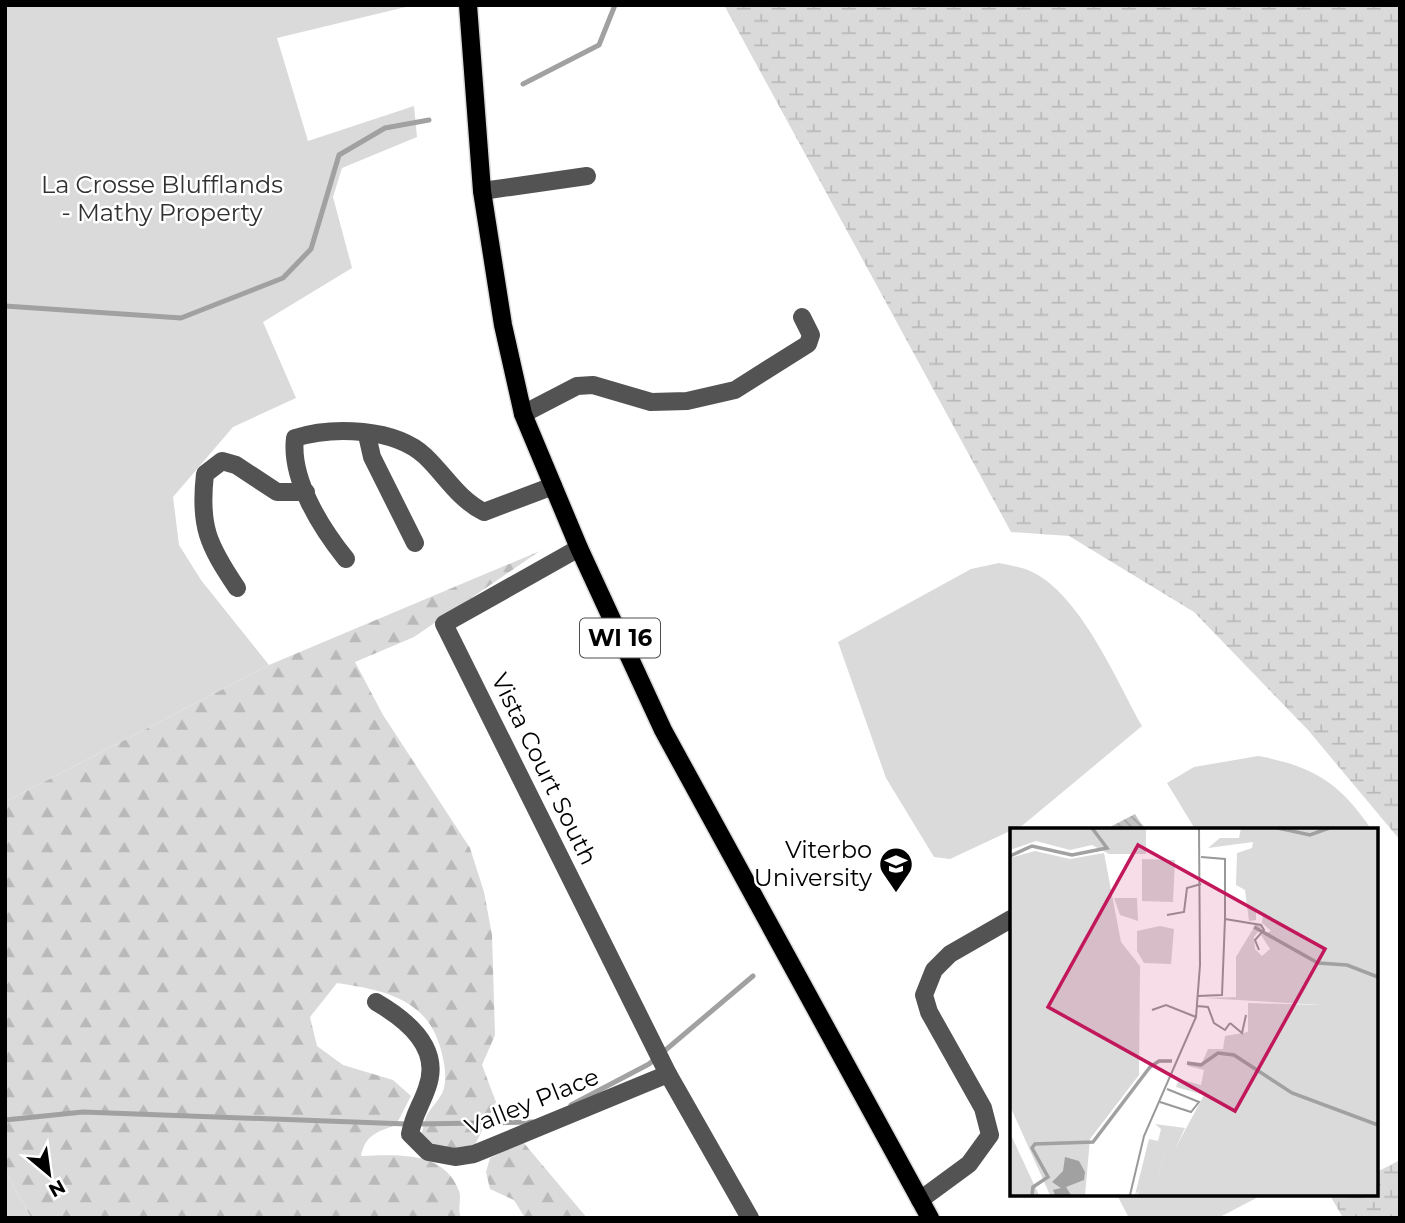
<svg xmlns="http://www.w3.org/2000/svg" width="1405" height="1223" font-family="Montserrat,sans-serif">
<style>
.forest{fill:url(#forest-firs)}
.wetland{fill:url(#wetland-marsh)}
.park{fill:#dadada}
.shadow{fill:#0003}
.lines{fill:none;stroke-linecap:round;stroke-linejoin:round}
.stream{stroke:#a1a1a1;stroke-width:5}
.building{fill:url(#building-back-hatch)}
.major-casing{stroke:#dbdbdb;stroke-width:21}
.minor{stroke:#535353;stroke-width:18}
.major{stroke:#000;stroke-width:18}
.labels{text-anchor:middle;stroke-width:5;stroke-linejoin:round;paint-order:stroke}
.shield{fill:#fff;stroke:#4c4c4c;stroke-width:2}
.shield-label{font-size:23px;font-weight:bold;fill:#000}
.park-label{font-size:24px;fill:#313131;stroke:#fff}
.street-label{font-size:24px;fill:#000;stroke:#fff}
.poi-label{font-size:24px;fill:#000;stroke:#fff;text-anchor:end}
.inset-river{fill:none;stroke:#a1a1a1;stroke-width:3.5}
.inset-road{fill:none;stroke:#999;stroke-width:2}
.view{fill:#c2185b;fill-opacity:0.15;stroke:#c2185b;stroke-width:3.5}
.inset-edge{fill:none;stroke:#000;stroke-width:3.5}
</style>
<defs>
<pattern id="forest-firs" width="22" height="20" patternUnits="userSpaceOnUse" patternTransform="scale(1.75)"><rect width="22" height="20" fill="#dadada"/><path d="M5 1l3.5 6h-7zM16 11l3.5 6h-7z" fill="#b9b9b9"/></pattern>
<pattern id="wetland-marsh" width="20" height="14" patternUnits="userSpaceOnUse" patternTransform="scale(1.75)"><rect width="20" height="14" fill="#dadada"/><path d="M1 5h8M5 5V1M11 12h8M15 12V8" fill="none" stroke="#b9b9b9"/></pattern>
<pattern id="building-back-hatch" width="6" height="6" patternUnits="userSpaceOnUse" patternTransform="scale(1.75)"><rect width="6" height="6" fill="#c3c3c3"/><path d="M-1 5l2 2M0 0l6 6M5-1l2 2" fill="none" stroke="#a6a6a6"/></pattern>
</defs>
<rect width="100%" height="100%" fill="#fff"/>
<g class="forest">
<path d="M 540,551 L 414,637 L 355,662 L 383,715 L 470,848 L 484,892 L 492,935 L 495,1035 L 482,1065 L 496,1102 L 475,1145 L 456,1152 L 427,1146 L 421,1135 C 423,1129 424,1121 427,1115 C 432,1106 442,1097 444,1088 C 447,1075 444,1062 441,1050 C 428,999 384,990 337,983 L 310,1017 L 317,1046 L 343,1065 L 393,1080 L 411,1096 L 396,1125 C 377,1132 365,1135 361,1156 C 396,1155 444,1150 459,1191 C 462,1199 457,1209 461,1218 L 31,1218 L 5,1170 L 5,802 L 269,665 Z"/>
<path d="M 523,1142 L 587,1218 L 525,1218 L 514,1200 L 490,1189 L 486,1172 L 490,1158 Z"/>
</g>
<g class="wetland">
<path d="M 724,5 L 1400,5 L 1400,840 L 1308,730 L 1194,612 L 1069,536 L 1011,532 Z"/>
<path d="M 1400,1160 L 1400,1218 L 1343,1218 L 1331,1197 L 1338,1193 L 1375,1193 L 1375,1173 Z"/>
</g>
<g class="park">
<path d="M 5,5 L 414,5 L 277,38 L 308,141 L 414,106 L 417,137 L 342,168 L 333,197 L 352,268 L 263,322 L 296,398 L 233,427 L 173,497 L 179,545 L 201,580 L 269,665 L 5,802 Z"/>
<path d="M 999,563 C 1008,565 1021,567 1030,571 C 1080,593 1116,680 1142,726 L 1023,825 L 950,859 L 934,857 L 886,778 L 838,642 L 971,569 Z"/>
<path d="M 1258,756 C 1313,766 1340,783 1371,829 L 1195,829 L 1167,783 L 1194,767 Z"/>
<path d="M 5,1170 L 31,1218 L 5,1218 Z"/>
<path d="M 1116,1193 L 1266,1193 L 1218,1218 L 1129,1218 Z"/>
</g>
<path class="shadow" d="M 1135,816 L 1146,829 L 1101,829 L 1107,826 L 1110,829 Z"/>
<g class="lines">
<g class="stream">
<path d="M 523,84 L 599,45 L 615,5"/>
<path d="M 5,306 L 181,318 L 283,278 L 311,249 L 339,155 L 385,128 L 429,120"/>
<path d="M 571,1105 L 649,1064 L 753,976"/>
<path d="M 5,1120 L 83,1112 L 407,1124"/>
<path d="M 417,1124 L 533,1122"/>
</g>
</g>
<path class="building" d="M 1135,814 L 1144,829 L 1106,829 Z"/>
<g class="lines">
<g class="major-casing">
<path id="major" d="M 468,5 L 482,191 L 503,325 L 523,414 L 579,548 L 663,730 L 930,1218"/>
</g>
<g class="minor">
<path d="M 482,191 L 587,176"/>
<path d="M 523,414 L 577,386 L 593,385 L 651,402 L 687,401 L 735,390 L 808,344 L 811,335 L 802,317"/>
<path d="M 367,435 L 372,457 L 415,543"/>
<path d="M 579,548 L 444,624 L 668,1074 L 750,1218"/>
<path d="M 346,559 C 321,528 290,479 295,438 C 333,426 395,428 425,456 C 446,476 458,499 484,512 L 553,486"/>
<path d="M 237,588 C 208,545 199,526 205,474 L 222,461 L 236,465 L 277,492 L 306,492"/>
<path d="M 376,1002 C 407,1020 442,1048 427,1088 C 421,1106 414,1113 410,1134 L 428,1152 L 455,1157 L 474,1154 L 668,1074"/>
<path d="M 920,1200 L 969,1164 L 990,1135 L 983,1108 L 929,1012 L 924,995 L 934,970 L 950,954 L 1011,919"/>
</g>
<use href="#major" class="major"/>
</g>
<defs>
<g id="university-pin" transform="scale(1.75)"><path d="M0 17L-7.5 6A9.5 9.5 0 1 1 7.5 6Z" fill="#000" stroke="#fff"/><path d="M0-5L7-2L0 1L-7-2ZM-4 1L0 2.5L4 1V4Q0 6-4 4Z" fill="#fff"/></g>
</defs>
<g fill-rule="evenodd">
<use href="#university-pin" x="896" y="864"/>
</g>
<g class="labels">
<rect class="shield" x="580" y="618.5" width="80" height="39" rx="5"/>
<g class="shield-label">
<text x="620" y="646">WI 16</text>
</g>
<g class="park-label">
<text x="162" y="193">La Crosse Blufflands<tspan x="162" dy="28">- Mathy Property</tspan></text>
</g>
<g class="street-label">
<text transform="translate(544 769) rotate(64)" y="8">Vista Court South</text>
<text transform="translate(532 1102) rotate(-22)" y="8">Valley Place</text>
</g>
<g class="poi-label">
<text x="872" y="858">Viterbo<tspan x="872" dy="28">University</tspan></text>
</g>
</g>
<g transform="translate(1010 828)">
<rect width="368" height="368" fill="#fff"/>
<path d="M 231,0 L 367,0 L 367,47 L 311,47 L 310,177 L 194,170 L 226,169 L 226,129 L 246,96 L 252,99 L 244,109 L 245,121 L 252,128 L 260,121 L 251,107 L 261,103 L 252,95 L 253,86 L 246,81 L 246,92 L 239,93 L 235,62 L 226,57 L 227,25 L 242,20 L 243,14 L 198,20 L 210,10 L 229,10 ZM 145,296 L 175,300 L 166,319 L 156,320 L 144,363 L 131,361 L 125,367 L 139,311 L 148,313 L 151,301 Z" fill="#dadada"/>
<path d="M 0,0 L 136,0 L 136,26 L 99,26 L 82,17 L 60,22 L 26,13 L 0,22 ZM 25,23 L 60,31 L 94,25 L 111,114 L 130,138 L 129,247 L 80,311 L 75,367 L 40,367 L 0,278 L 0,30 ZM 0,305 L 29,367 L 0,367 Z" fill="#dadada"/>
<path d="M 132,31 L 165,32 L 163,74 L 132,73 ZM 310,46 L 367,47 L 367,367 L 127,367 L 131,360 L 144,362 L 156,319 L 166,319 L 194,267 L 166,259 L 169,251 L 191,257 L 194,242 L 178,238 L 180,234 L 192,235 L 198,221 L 213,221 L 215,208 L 238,204 L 238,175 L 310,177 ZM 104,70 L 127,70 L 128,93 L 110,87 ZM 150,98 L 164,101 L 161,136 L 134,135 L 127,123 L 127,103 Z" fill="#dadada"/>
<path d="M 55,329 L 69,333 L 75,344 L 74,352 L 56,359 L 61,367 L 45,367 L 43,362 L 51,360 L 42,354 L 53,343 Z" fill="#a1a1a1"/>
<path class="inset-river" d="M 268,0 L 300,7 L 319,0M 0,28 L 22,18 L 62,27 L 97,20 L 82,0M 244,99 L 308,135 L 337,137 L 368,149M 177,235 L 191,237 L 208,225 L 224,227 L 282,265 L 368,297M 22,367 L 23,359 L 38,349 L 22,320 L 25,316 L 83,314 L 140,239 L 149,233 L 162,233"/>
<path class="inset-road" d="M 157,87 L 174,84 L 177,60 L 191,56M 215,91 L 251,97 L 254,102 L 245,112 L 249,122M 188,168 L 212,167 L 215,91 L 215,31 L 191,29M 187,178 L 198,179 L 204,195 L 215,202 L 220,195M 142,182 L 156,177 L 186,189M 220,195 L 232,205 L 236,187M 150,274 L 181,284 L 189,274 L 157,261M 120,367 L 134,308 L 186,189 L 190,137 L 189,0"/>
<path class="view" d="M 128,17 L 315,121 L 225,283 L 38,179 Z"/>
<rect width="368" height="368" class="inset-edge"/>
</g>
<rect width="1405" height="1223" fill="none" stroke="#000000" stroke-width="14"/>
<g transform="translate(49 1174) rotate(151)" stroke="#ffffff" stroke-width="5" paint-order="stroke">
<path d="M0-5L12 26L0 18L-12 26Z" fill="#000000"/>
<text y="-10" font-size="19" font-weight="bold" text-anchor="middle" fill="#000000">N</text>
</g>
</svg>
